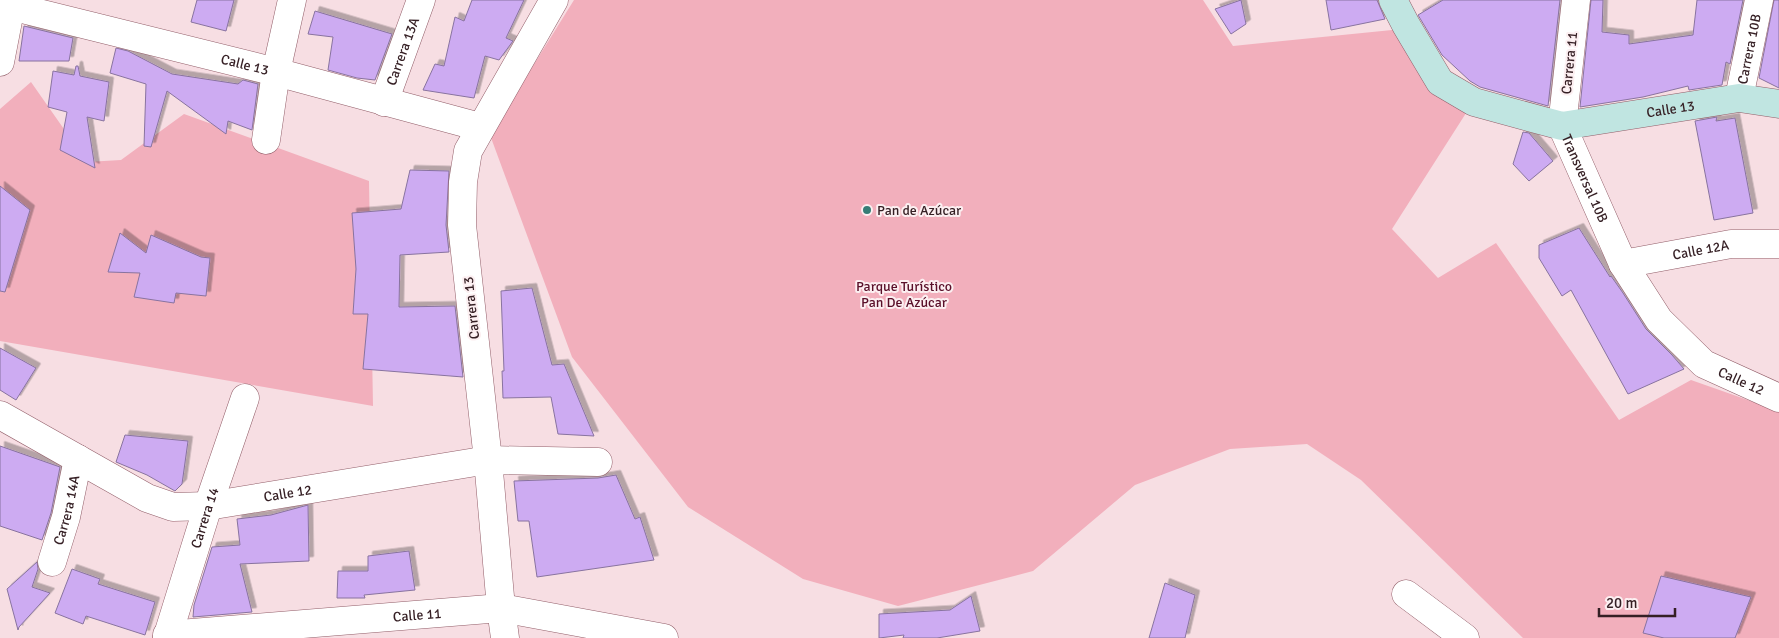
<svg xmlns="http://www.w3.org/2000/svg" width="1779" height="638" font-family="Signika,sans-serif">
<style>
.green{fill:#f2afbc}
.building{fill:#cdabf2;stroke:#88739f;filter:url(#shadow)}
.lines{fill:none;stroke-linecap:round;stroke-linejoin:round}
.street-casing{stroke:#925e69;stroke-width:29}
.secondary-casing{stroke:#925e69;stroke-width:29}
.street{stroke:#fff;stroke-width:28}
.secondary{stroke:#c0e5e1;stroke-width:28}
.poi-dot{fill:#367d76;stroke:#fceff1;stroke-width:2}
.labels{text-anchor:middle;stroke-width:4;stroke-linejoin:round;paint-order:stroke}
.street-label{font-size:14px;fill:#351f24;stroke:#fceff1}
.poi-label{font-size:14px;fill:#351f24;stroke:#fceff1;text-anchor:start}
.park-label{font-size:14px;fill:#5a0f29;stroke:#fceff1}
</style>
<defs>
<filter id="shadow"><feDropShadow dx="4.5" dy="-4.5" stdDeviation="0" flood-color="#0004"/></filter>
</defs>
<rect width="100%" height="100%" fill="#f7dee3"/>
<g class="green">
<path d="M 574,0 L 1203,0 L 1233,46 L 1402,29 L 1468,110 L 1392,229 L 1438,278 L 1496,243 L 1619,420 L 1691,380 L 1779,411 L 1779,638 L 1523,638 L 1361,480 L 1307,444 L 1230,449 L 1135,485 L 1033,571 L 898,606 L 803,579 L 688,507 L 572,357 L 490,135 Z"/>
<path d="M 31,82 L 87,162 L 121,160 L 184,114 L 369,181 L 373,406 L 0,341 L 0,109 Z"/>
</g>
<g class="building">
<path d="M 197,0 L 234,0 L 226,31 L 191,22 Z"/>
<path d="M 472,0 L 524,0 L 506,38 L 513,41 L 499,60 L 485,56 L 474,98 L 423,90 L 435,64 L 444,66 L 455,17 L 464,21 Z"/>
<path d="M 1241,0 L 1246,24 L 1231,34 L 1215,9 Z"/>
<path d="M 1326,0 L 1377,0 L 1385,19 L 1331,30 Z"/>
<path d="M 1443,0 L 1560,0 L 1548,106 L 1480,87 L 1470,81 L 1442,55 L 1418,15 Z"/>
<path d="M 1591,0 L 1603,0 L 1602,32 L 1629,35 L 1629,44 L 1693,35 L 1697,0 L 1743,0 L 1730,64 L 1726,62 L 1722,85 L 1689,90 L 1688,86 L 1643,97 L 1580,107 Z"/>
<path d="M 1774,0 L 1779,0 L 1779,88 L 1759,78 Z"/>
<path d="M 315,11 L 392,34 L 375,80 L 357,78 L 328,70 L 333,37 L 308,34 Z"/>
<path d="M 24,26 L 73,38 L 69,61 L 19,61 Z"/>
<path d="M 116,48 L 128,51 L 172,74 L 238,84 L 243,80 L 258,84 L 252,130 L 228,121 L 226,134 L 167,91 L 151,147 L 144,146 L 146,84 L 110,73 Z"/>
<path d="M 76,66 L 78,66 L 80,76 L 109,82 L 104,121 L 87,117 L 95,168 L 60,150 L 67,112 L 48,107 L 53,71 L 74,75 Z"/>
<path d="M 1717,117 L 1716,121 L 1735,118 L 1753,213 L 1714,220 L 1695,121 Z"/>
<path d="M 1523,132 L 1529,133 L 1553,161 L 1529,181 L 1513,164 Z"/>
<path d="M 410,170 L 449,171 L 446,225 L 449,252 L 400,255 L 399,307 L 455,306 L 463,377 L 363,369 L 368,314 L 353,314 L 356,269 L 352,213 L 401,209 Z"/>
<path d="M 0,186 L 30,210 L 5,292 L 0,291 Z"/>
<path d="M 1579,228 L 1610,277 L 1611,276 L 1623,293 L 1646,329 L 1672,355 L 1684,369 L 1628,394 L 1571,290 L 1562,296 L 1539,258 L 1539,245 Z"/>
<path d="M 120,233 L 146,253 L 151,235 L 201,257 L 210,258 L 206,296 L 176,293 L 174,303 L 134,297 L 140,273 L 108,272 Z"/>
<path d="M 532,288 L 552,365 L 564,364 L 594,436 L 558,434 L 551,397 L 503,398 L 502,371 L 504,371 L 501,291 Z"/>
<path d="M 0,348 L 36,368 L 16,400 L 0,390 Z"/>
<path d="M 125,435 L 188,441 L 182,484 L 175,491 L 147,475 L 116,462 Z"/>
<path d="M 0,446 L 60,467 L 51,513 L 42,540 L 0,526 Z"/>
<path d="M 616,475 L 635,519 L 640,517 L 654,560 L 537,577 L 529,521 L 518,521 L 514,481 L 598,478 Z"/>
<path d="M 308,505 L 309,561 L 240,564 L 252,612 L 193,617 L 194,605 L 212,547 L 240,545 L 237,519 L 271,515 Z"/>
<path d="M 409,551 L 415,590 L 364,595 L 365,598 L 337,598 L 338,571 L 368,571 L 368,556 Z"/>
<path d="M 37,562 L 38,569 L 32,587 L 50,593 L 19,627 L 18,630 L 7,589 Z"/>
<path d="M 72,569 L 100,579 L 98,584 L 155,602 L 145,635 L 86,616 L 83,624 L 55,613 Z"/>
<path d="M 1661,576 L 1751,597 L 1735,638 L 1664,638 L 1643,633 Z"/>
<path d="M 1165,583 L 1195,595 L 1185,638 L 1149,638 Z"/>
<path d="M 971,596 L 980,631 L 937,638 L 903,638 L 904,635 L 879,638 L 879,614 L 950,610 Z"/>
</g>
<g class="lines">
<g class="street-casing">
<g id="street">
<path id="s1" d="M 1576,0 L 1562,126 L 1623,264 L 1659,320 L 1704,364 L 1779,398"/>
<path id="s2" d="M 10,6 L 276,72 L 480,127"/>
<path d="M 0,62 L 12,0"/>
<path id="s3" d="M 1739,98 L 1759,0"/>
<path id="s4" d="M 384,102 L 421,0"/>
<path d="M 266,140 L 276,72 L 292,0"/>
<path id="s5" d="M 1623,264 L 1731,244 L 1779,244"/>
<path id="s6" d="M 0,415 L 147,498 L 173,507 L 208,506 L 488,460 L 598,462"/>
<path id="s7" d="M 52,562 L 66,517 L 78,459"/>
<path d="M 1406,594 L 1465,638"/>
<path id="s8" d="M 167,635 L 501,608 L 664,638"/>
<path id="s9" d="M 167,638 L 208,506 L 245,398"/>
<path d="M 505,638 L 501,608 L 488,460 L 462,225 L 463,182 L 468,151 L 554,0"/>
</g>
</g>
<g class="secondary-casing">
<g id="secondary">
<path id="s10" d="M 1393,0 L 1406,25 L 1440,82 L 1474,102 L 1562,126 L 1739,98 L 1779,104"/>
</g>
</g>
<use href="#street" class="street"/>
<use href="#secondary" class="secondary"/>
</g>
<circle class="poi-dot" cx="867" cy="210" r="5"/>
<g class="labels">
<g class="street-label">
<text dy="5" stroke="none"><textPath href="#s3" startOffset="50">Carrera 10B</textPath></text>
<text dy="5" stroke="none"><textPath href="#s4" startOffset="54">Carrera 13A</textPath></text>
<text transform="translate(1569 63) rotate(-84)" y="5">Carrera 11</text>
<text dy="5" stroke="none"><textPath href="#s2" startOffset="242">Calle 13</textPath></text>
<text dy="5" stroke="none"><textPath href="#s10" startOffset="335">Calle 13</textPath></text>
<text dy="5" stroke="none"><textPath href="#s1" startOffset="184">Transversal 10B</textPath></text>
<text dy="5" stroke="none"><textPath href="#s5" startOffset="79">Calle 12A</textPath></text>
<text transform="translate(471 308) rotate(-96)" y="5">Carrera 13</text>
<text dy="5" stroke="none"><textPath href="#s1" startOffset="448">Calle 12</textPath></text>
<text dy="5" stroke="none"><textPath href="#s6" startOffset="312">Calle 12</textPath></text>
<text dy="5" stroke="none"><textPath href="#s7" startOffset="54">Carrera 14A</textPath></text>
<text dy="5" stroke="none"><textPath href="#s9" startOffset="126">Carrera 14</textPath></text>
<text dy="5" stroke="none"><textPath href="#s8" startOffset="251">Calle 11</textPath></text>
</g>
<g class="poi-label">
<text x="877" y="215">Pan de Azúcar</text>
</g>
<g class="park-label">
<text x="904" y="291">Parque Turístico<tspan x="904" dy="16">Pan De Azúcar</tspan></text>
</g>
</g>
<path d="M1599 608v8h76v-8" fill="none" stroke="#351f24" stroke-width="2.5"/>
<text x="1606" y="608" font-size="15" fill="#351f24" stroke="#fceff1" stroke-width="4" paint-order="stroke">20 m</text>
</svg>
